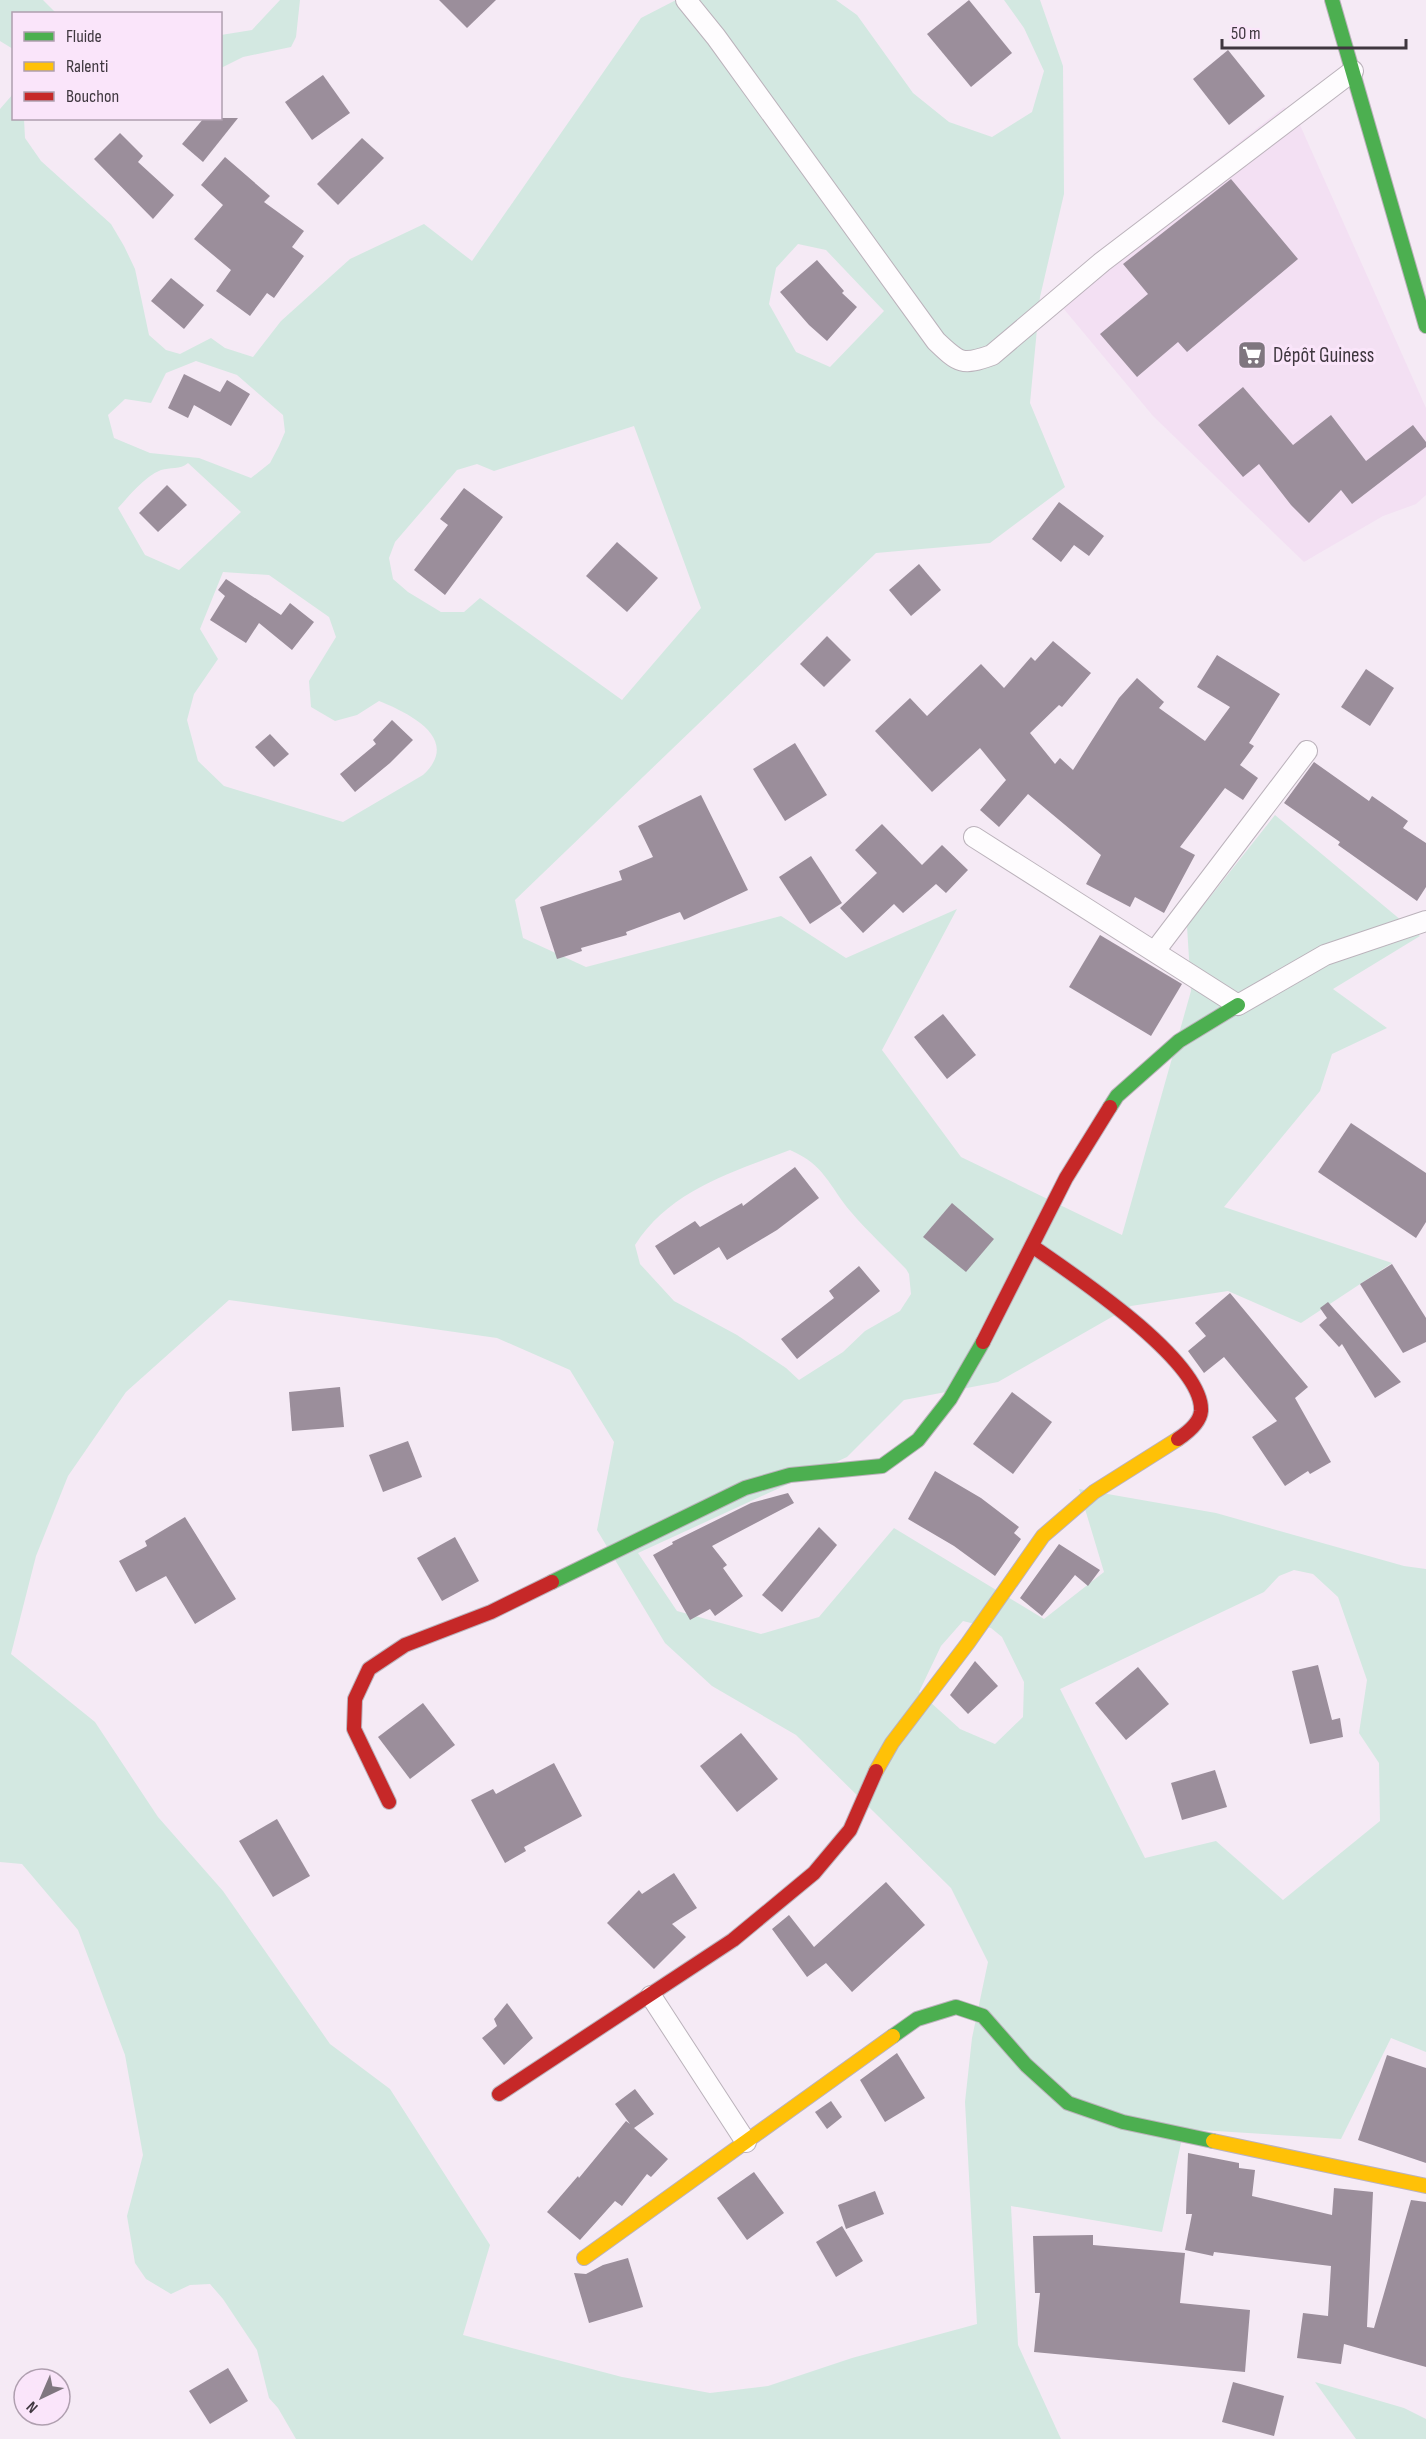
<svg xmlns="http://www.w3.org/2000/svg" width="1426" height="2439" font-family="'Sofia Sans Condensed',sans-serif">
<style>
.built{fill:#f3e0f3}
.green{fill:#d3e8e1;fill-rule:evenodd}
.building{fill:#9b8e9b}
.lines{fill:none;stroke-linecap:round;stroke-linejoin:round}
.street-casing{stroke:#bbb2bb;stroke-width:22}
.fast-casing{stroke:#bbb2bb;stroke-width:16}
.slow-casing{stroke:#bbb2bb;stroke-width:16}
.jam-casing{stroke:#bbb2bb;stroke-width:16}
.street{stroke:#fefcfe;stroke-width:20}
.fast{stroke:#4caf50;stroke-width:14}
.slow{stroke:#ffc107;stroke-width:14}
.jam{stroke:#c62828;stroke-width:14}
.labels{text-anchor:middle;stroke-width:6;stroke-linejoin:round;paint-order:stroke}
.poi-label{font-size:21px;fill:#3f373f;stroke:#fae5fa;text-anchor:start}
</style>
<rect width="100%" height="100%" fill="#f5eaf5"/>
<path class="built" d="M 1284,107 L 1296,116 L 1426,408 L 1426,495 L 1416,504 L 1383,516 L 1304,562 L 1153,416 L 1058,302 L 1078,276 L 1173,194 Z"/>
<g class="green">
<path d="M 0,0 L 43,0 L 56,13 L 14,14 L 13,49 L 0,41 Z"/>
<path d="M 280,0 L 300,0 L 296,37 L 291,47 L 243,57 L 221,68 L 221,35 L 252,30 Z"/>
<path d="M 676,0 L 836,0 L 857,15 L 913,93 L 949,122 L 992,137 L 1032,112 L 1044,71 L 1024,28 L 1004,0 L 1040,0 L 1063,66 L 1064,194 L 1040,297 L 1030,403 L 1065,487 L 990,543 L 876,553 L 515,900 L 523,938 L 586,967 L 781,916 L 846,958 L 957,909 L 882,1050 L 961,1157 L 1122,1235 L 1191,991 L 1187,926 L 1275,815 L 1420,936 L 1333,989 L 1387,1028 L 1332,1054 L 1320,1091 L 1224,1207 L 1392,1263 L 1301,1323 L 1228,1291 L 1131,1306 L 998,1382 L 904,1400 L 847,1457 L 638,1553 L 677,1611 L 761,1634 L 819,1617 L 894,1528 L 1044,1619 L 1104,1572 L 1079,1489 L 1216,1513 L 1404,1566 L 1426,1569 L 1426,2052 L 1391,2038 L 1341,2139 L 1184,2129 L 1162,2232 L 1011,2206 L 1018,2345 L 1061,2439 L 296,2439 L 278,2408 L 269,2398 L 257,2350 L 223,2299 L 210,2284 L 190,2285 L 171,2294 L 146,2279 L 135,2263 L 127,2216 L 143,2155 L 125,2055 L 78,1930 L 22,1864 L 0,1862 L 0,109 L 13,94 L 14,118 L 24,119 L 25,138 L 41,161 L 111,224 L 124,246 L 135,269 L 149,335 L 166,350 L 180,354 L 211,338 L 225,348 L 253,357 L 281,321 L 350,259 L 424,224 L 472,261 L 641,18 ZM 798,244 L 826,250 L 884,311 L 830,367 L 796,352 L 769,304 L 776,268 ZM 196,361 L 237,375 L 283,415 L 285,432 L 279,446 L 270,463 L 251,478 L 199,458 L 150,453 L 114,438 L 108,415 L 125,399 L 151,403 L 166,373 ZM 634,426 L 701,608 L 622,700 L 480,598 L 464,612 L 441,612 L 408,592 L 393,579 L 389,558 L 395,542 L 457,470 L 477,464 L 494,471 ZM 188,463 L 241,512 L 179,570 L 145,555 L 118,508 C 130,495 144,477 161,470 C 170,467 180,470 188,463 ZM 223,572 L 269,575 L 329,617 L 336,637 L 309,681 L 311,707 L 335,721 L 357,715 L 379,701 C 409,713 462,739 423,775 L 343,822 L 224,786 L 198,761 L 187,720 L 194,694 L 218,659 L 200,629 ZM 790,1150 C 825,1165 829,1186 851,1212 C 868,1232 888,1250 906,1269 L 909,1274 L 911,1294 L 900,1311 L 865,1331 L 843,1352 L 799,1380 L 786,1368 L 737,1335 L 674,1301 L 640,1264 L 635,1245 C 670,1190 733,1172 790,1150 ZM 229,1300 L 497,1338 L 570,1370 L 614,1442 L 597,1530 L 665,1643 L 712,1686 L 796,1735 L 951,1888 L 988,1962 L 972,2038 L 965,2102 L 977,2324 L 852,2358 L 768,2386 L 710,2393 L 622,2377 L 463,2335 L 490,2245 L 390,2089 L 330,2044 L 223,1891 L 158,1817 L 95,1722 L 11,1654 L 36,1556 L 68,1476 L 126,1392 ZM 1294,1570 L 1313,1574 L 1338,1597 L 1367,1680 L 1359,1733 L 1379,1763 L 1380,1821 L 1283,1900 L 1216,1841 L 1145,1858 L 1060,1689 L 1264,1592 L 1279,1576 ZM 963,1621 L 991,1628 L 1002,1637 L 1024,1682 L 1023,1717 L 995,1744 L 960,1729 L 919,1692 L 941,1646 Z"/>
<path d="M 1315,2382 L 1404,2408 L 1426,2419 L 1426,2439 L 1356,2439 Z"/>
</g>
<g class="building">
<path d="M 439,0 L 496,0 L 467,28 Z"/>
<path d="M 969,0 L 1012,53 L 971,87 L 927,34 Z"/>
<path d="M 1228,50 L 1265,96 L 1229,125 L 1193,79 Z"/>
<path d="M 323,75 L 350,113 L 312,140 L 285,102 Z"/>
<path d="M 204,118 L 238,118 L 203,162 L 182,144 Z"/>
<path d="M 120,133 L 143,156 L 138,162 L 174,195 L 153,219 L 94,159 Z"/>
<path d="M 362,138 L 384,158 L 338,205 L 317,184 Z"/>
<path d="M 225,157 L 270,196 L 264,202 L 304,231 L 292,247 L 304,256 L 274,298 L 267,293 L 250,316 L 216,291 L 231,270 L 194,239 L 223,205 L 201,185 Z"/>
<path d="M 1231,179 L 1298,259 L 1187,352 L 1178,342 L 1137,377 L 1100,334 L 1148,294 L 1123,264 Z"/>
<path d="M 817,260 L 844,291 L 842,293 L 857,307 L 827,341 L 809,325 L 780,292 Z"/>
<path d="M 171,278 L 204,305 L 184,329 L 151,301 Z"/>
<path d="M 184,374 L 220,392 L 227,380 L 250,394 L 231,426 L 194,405 L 188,418 L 168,408 Z"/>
<path d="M 1243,387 L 1293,445 L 1331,415 L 1366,461 L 1413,425 L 1426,442 L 1426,447 L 1352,504 L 1341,490 L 1309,523 L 1291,505 L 1259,464 L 1243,477 L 1198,425 Z"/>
<path d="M 167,485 L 187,505 L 158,532 L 139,513 Z"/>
<path d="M 464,488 L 503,517 L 445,595 L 414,570 L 448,525 L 440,519 Z"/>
<path d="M 1059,502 L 1104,536 L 1089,556 L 1074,545 L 1061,562 L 1032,539 Z"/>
<path d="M 617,542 L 658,578 L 627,612 L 586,576 Z"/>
<path d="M 919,564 L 941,590 L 911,616 L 889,590 Z"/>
<path d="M 226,579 L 281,615 L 290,603 L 314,622 L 292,650 L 259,623 L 246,643 L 210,620 L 225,596 L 218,590 Z"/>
<path d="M 827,636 L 851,660 L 824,687 L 800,664 Z"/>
<path d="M 1053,641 L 1091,673 L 1062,707 L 1059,705 L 1030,733 L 1055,764 L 1060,758 L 1073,770 L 1119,698 L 1137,678 L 1164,702 L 1159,708 L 1205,741 L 1230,707 L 1197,687 L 1217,655 L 1280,694 L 1249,743 L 1254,746 L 1240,765 L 1258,778 L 1243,800 L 1225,788 L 1180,847 L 1195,855 L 1164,913 L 1135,897 L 1130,907 L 1086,884 L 1101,855 L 1028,794 L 999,827 L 980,810 L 1006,780 L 980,748 L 932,792 L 875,731 L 910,698 L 927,716 L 981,664 L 1004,688 L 1031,657 L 1035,661 Z"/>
<path d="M 1366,669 L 1394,688 L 1370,726 L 1341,707 Z"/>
<path d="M 392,720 L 413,740 L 390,763 L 355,792 L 340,774 L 376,744 L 373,740 Z"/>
<path d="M 270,734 L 289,754 L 274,767 L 255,747 Z"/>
<path d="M 795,743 L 827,795 L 785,821 L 753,769 Z"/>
<path d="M 1314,762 L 1369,801 L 1372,796 L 1408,821 L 1403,828 L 1426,843 L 1426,887 L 1417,901 L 1338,845 L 1340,842 L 1284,803 Z"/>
<path d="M 701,795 L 748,890 L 684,920 L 680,912 L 626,932 L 627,935 L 581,948 L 582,951 L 557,959 L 540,907 L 622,880 L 619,871 L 653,857 L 638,826 Z"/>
<path d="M 882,824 L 922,865 L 942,845 L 968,870 L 946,893 L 936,884 L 903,913 L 894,904 L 863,933 L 840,908 L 877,873 L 855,850 Z"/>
<path d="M 811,856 L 842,903 L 810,924 L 779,877 Z"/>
<path d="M 1100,935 L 1182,984 L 1151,1036 L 1069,987 Z"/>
<path d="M 943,1014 L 976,1055 L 947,1079 L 914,1037 Z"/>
<path d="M 1351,1123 L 1426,1173 L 1426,1222 L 1416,1238 L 1318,1172 Z"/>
<path d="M 795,1167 L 819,1198 L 777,1230 L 727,1260 L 719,1247 L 674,1275 L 655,1246 L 695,1221 L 700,1227 L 742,1203 L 743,1206 Z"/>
<path d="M 952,1203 L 994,1239 L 966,1272 L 923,1237 Z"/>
<path d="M 1392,1264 L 1426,1318 L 1426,1342 L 1403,1353 L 1360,1284 Z"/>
<path d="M 859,1266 L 880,1291 L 797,1359 L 781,1339 L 834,1298 L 829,1291 Z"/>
<path d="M 1230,1293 L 1308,1387 L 1295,1398 L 1331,1462 L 1310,1474 L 1308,1471 L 1285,1486 L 1252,1437 L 1277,1421 L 1224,1357 L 1204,1373 L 1188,1351 L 1206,1336 L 1195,1323 Z"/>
<path d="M 1328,1302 L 1335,1310 L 1401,1382 L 1375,1398 L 1342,1344 L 1339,1347 L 1319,1325 L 1327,1318 L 1320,1308 Z"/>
<path d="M 340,1387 L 344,1427 L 292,1431 L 289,1392 Z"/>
<path d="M 1012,1392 L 1052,1422 L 1013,1474 L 973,1444 Z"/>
<path d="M 408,1441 L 422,1477 L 383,1492 L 369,1455 Z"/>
<path d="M 935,1471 L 981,1498 L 1019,1527 L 1014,1533 L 1021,1539 L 995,1576 L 954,1546 L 908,1519 Z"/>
<path d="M 788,1493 L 794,1503 L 712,1546 L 727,1565 L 723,1568 L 743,1596 L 715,1616 L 710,1609 L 690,1620 L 653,1555 L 673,1544 L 672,1542 L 751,1503 Z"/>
<path d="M 185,1517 L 236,1599 L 195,1624 L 166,1576 L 136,1592 L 119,1561 L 147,1546 L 145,1541 Z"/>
<path d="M 819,1527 L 837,1545 L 782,1612 L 762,1595 Z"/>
<path d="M 455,1537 L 479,1581 L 442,1601 L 417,1558 Z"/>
<path d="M 1059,1544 L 1100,1570 L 1088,1586 L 1075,1575 L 1042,1616 L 1020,1598 Z"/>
<path d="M 975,1661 L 998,1686 L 968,1714 L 950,1695 Z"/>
<path d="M 1318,1665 L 1332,1720 L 1340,1718 L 1343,1737 L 1310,1744 L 1292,1671 Z"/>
<path d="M 1138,1667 L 1169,1704 L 1126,1740 L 1095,1703 Z"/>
<path d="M 423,1703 L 455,1745 L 410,1779 L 378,1737 Z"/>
<path d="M 741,1733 L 778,1779 L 737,1812 L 700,1766 Z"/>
<path d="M 554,1763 L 582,1816 L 524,1847 L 526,1851 L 505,1863 L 471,1800 L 493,1789 L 496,1794 Z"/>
<path d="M 1215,1770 L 1227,1807 L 1182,1820 L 1171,1783 Z"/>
<path d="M 277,1819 L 310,1876 L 273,1897 L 239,1841 Z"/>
<path d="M 674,1873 L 697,1908 L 672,1924 L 686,1937 L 654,1969 L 607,1923 L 639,1890 L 642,1894 Z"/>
<path d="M 886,1882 L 925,1925 L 852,1992 L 826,1963 L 807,1977 L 772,1929 L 789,1915 L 814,1947 Z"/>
<path d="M 507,2003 L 533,2038 L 504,2065 L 482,2038 L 497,2026 L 494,2019 Z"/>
<path d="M 897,2053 L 925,2098 L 885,2122 L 860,2080 Z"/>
<path d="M 1387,2055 L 1426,2068 L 1426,2163 L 1358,2140 Z"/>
<path d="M 635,2089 L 654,2114 L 634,2128 L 668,2159 L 651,2177 L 647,2174 L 622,2206 L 615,2201 L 580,2240 L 547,2212 L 578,2176 L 579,2178 L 626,2121 L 630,2124 L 615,2104 Z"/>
<path d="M 831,2101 L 842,2117 L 827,2129 L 815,2112 Z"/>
<path d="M 1188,2153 L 1239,2163 L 1239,2168 L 1255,2170 L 1252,2196 L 1332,2215 L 1334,2188 L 1373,2192 L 1367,2327 L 1374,2328 L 1411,2200 L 1426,2202 L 1426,2367 L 1344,2344 L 1341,2364 L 1297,2358 L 1303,2313 L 1328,2316 L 1331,2266 L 1214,2252 L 1213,2256 L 1185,2250 L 1192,2214 L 1186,2214 Z"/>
<path d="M 754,2172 L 784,2213 L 747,2240 L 717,2198 Z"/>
<path d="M 875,2191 L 884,2214 L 846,2229 L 838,2205 Z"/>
<path d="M 842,2226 L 863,2261 L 836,2277 L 816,2242 Z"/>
<path d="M 1093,2235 L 1093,2245 L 1185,2253 L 1180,2303 L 1250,2310 L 1245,2372 L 1034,2352 L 1040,2293 L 1035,2293 L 1033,2236 Z"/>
<path d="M 628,2258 L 643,2307 L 589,2323 L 574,2273 L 586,2274 L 603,2265 Z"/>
<path d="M 228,2368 L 248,2401 L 210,2424 L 189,2391 Z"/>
<path d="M 1233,2382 L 1284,2396 L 1274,2436 L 1222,2422 Z"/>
</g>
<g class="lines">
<g class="street-casing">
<g id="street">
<path d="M 686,0 L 716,37 L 936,341 C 959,363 962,366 992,355 L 1102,262 L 1353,71"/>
<path d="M 974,837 L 1238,1005 L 1325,955 L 1426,921"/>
<path d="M 1155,951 L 1307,751"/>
<path d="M 651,1996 L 746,2142"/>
</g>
</g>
<g class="fast-casing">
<g id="fast">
<path d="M 1332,0 L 1426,326"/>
<path d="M 1110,1107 L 1117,1096 L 1179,1041 L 1238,1005"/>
<path d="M 552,1582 L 745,1488 L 790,1475 L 882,1466 L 918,1440 L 950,1399 L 983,1342"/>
<path d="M 893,2036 L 917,2019 L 956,2007 L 983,2016 L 1026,2065 L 1068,2103 L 1123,2122 L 1213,2141"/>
</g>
</g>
<g class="slow-casing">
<g id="slow">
<path d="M 876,1771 L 892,1743 L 968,1643 L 1043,1536 L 1094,1492 L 1178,1439"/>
<path d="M 1213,2141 L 1426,2186"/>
<path d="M 584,2258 L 893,2036"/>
</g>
</g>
<g class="jam-casing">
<g id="jam">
<path d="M 1032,1246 C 1071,1273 1204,1361 1201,1411 C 1200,1423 1187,1433 1178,1439"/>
<path d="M 983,1342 L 1066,1178 L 1110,1107"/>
<path d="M 389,1802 L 354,1729 L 355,1699 L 369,1669 L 405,1645 L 491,1612 L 552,1582"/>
<path d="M 499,2094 L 733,1940 L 814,1873 L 850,1830 L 876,1771"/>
</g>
</g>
<use href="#street" class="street"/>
<use href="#fast" class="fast"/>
<use href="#slow" class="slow"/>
<use href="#jam" class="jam"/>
</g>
<defs>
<g id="supermarket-square" transform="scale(1.5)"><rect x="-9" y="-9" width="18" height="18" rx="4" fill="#7f767f" stroke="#fae5fa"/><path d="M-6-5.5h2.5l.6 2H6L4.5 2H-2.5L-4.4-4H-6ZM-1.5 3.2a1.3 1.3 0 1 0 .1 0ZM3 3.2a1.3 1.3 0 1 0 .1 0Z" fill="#fff"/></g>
</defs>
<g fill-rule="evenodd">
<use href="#supermarket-square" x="1252" y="355"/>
</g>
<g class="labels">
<g class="poi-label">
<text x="1273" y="362">Dépôt Guiness</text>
</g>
</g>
<rect x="12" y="12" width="210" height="108" fill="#fae5fa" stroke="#af9faf" stroke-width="1.5"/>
<rect x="24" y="32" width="30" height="9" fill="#4caf50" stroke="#af9faf" stroke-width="1.5"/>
<text x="66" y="42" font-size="18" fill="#3f373f">Fluide</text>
<rect x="24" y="62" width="30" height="9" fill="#ffc107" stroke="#af9faf" stroke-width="1.5"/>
<text x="66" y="72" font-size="18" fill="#3f373f">Ralenti</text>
<rect x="24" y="92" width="30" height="9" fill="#c62828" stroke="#af9faf" stroke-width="1.5"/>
<text x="66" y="102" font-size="18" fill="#3f373f">Bouchon</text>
<g transform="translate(42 2397) rotate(224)"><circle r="28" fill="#fae5fa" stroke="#af9faf" stroke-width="1.5"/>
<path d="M0-4.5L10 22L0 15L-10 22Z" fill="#7f767f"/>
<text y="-9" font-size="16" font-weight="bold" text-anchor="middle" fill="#3f373f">N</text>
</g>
<path d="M1222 39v9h184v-9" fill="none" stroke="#3f373f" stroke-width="3"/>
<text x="1231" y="39" font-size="18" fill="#3f373f" stroke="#fae5fa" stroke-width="4.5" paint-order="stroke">50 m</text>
</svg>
